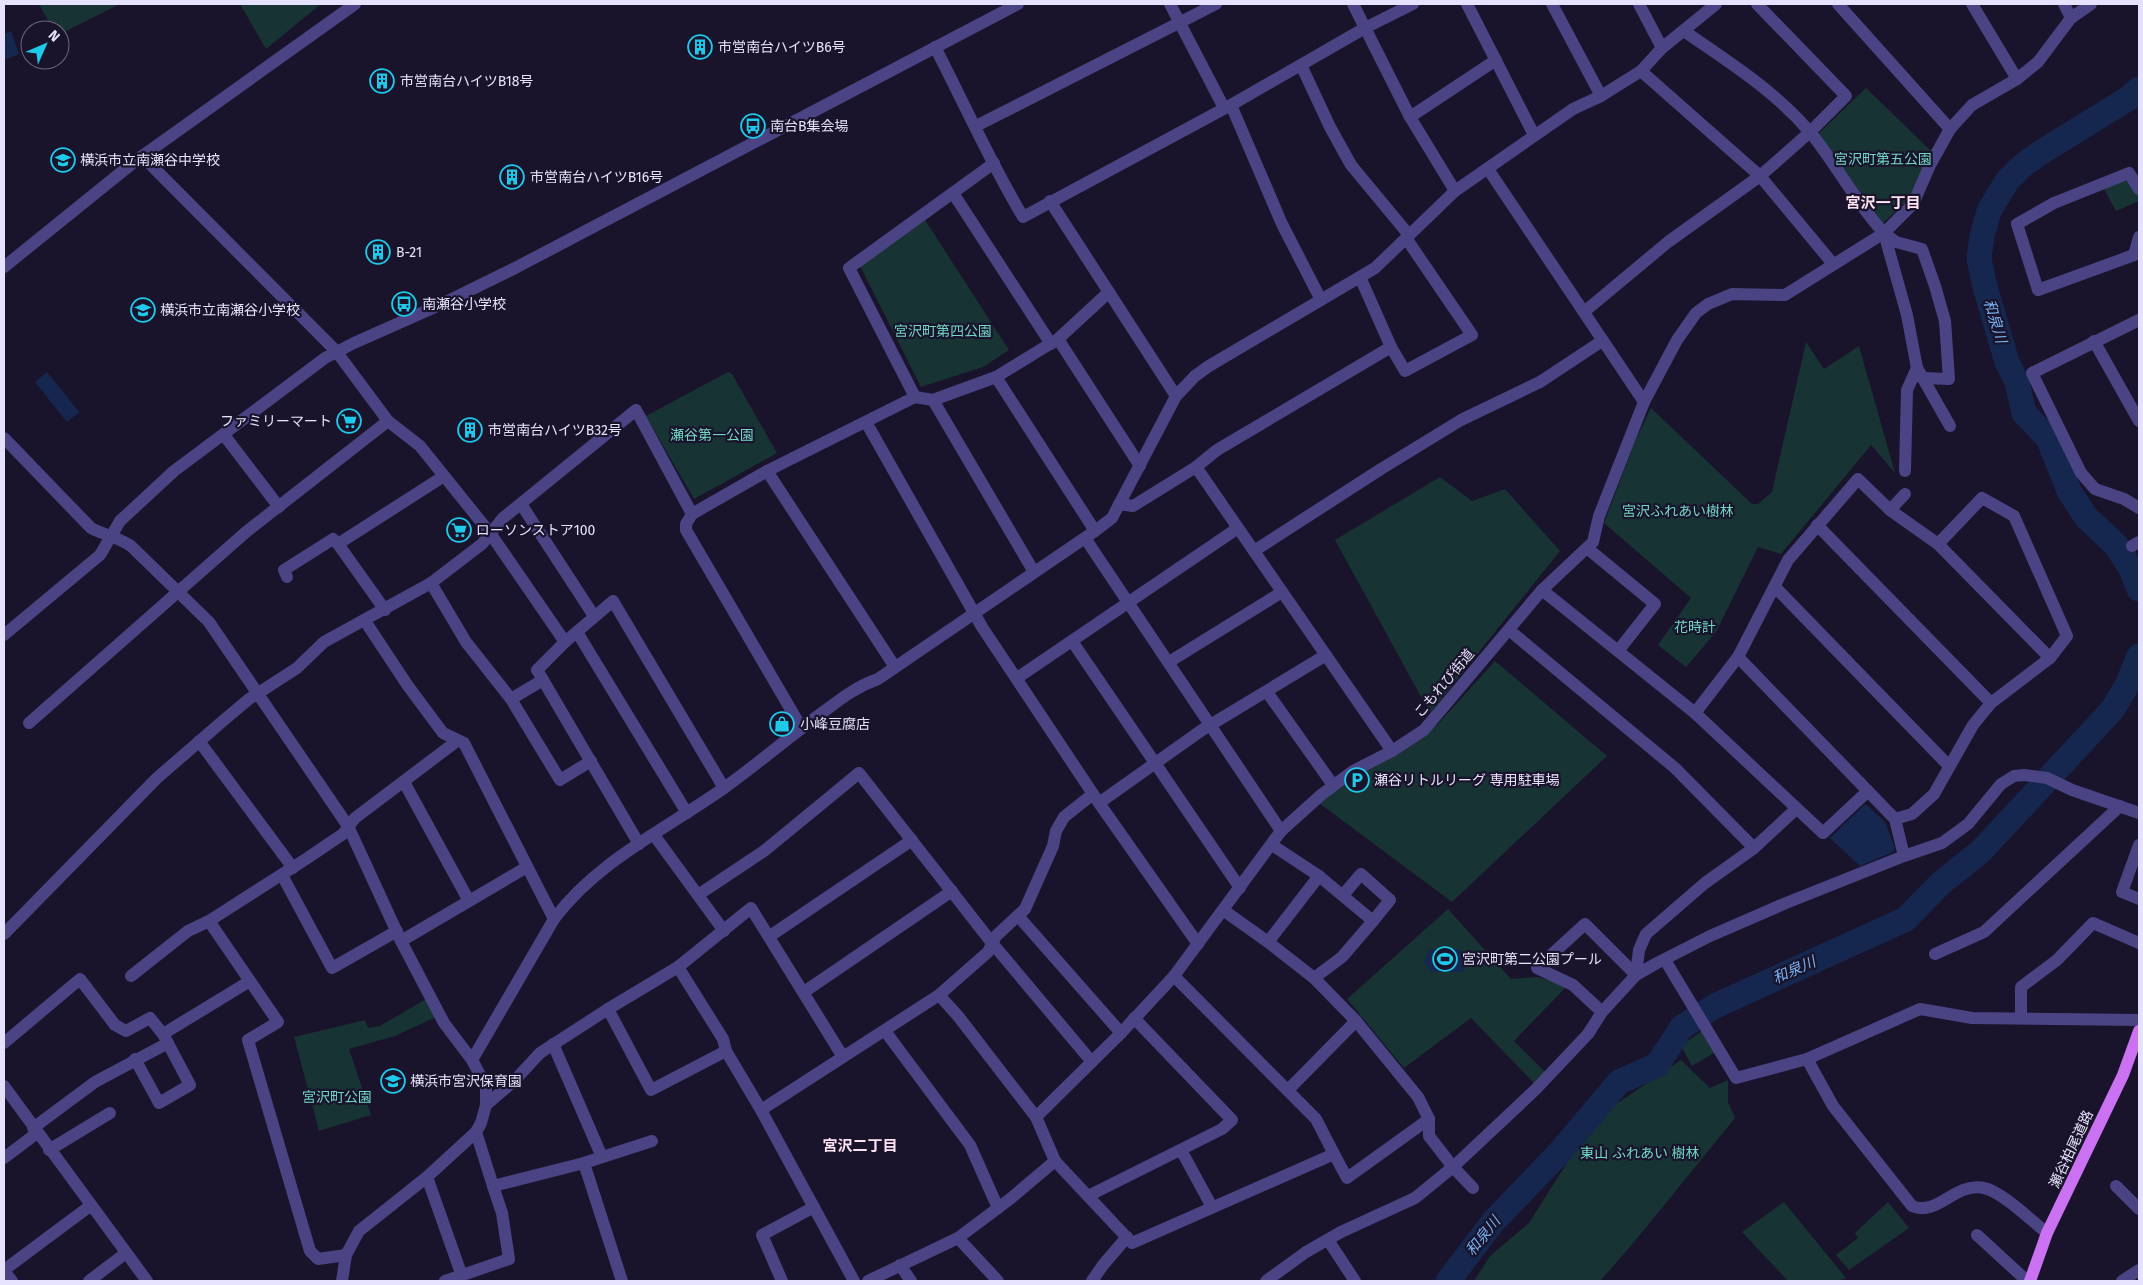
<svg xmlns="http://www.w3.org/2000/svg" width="2143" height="1285" font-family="'Fira Sans','Noto Sans JP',sans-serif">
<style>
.green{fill:#183334}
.water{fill:#15274e}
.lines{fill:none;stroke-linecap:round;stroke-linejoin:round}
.river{stroke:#15274e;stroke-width:25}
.minor{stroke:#4a4485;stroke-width:12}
.major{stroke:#ca72f2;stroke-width:12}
.labels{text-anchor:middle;stroke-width:4.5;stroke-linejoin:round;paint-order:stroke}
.poi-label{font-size:14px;fill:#e6e1fc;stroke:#19142b;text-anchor:start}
.park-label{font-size:14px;fill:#72d7c4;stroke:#19142b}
.street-label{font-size:14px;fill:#e6e1fc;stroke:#19142b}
.neighbourhood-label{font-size:15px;font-weight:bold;fill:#fce2f1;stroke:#19142b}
.water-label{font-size:15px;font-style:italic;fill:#78b2f3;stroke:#19142b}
</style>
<rect width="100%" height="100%" fill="#19142b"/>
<g class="green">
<path d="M 39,4 L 117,4 L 118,5 L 60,34 L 60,30 L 53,30 Z"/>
<path d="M 240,4 L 321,4 L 266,49 Z"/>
<path d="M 1866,88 L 1931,151 L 1908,200 L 1880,226 L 1818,134 Z"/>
<path d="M 2127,178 L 2139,196 L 2139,201 L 2116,211 L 2104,189 Z"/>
<path d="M 925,220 L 1009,350 L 983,367 L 921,387 L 858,262 Z"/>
<path d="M 1806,342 L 1824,369 L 1859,346 L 1895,473 L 1871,445 L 1781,554 L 1758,547 L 1716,632 L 1686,667 L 1658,645 L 1691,598 L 1604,523 L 1636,439 L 1651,408 L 1752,504 L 1758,504 L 1772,492 Z"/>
<path d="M 728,372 L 732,374 L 777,453 L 694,499 L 646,416 Z"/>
<path d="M 1440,477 L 1472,501 L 1505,489 L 1560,551 L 1430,713 L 1335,540 Z"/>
<path d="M 1495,661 L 1607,756 L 1452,902 L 1319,803 L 1346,781 L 1351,791 L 1369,782 L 1362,770 L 1437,725 Z"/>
<path d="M 1448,909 L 1511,979 L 1538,977 L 1567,986 L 1514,1041 L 1546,1073 L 1534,1083 L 1471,1018 L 1404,1068 L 1347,999 Z"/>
<path d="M 426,999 L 436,1017 L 395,1036 L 349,1049 L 371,1115 L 319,1131 L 294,1037 L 365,1020 L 368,1028 L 380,1026 Z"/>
<path d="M 1702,1031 L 1714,1053 L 1692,1066 L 1681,1046 Z"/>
<path d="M 1681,1060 L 1710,1088 L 1728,1080 L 1728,1102 L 1735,1118 L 1635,1241 L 1602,1279 L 1599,1281 L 1474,1281 L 1490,1256 L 1529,1223 L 1570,1158 L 1612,1107 Z"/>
<path d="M 1784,1202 L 1846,1278 L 1838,1281 L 1788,1281 L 1742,1232 Z"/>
<path d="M 1888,1202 L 1909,1228 L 1849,1270 L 1836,1255 L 1858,1238 L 1855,1233 Z"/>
</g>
<g class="water">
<path d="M 11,31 L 19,54 L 4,60 L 4,34 Z"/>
<path d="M 47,372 L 79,412 L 67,422 L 35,382 Z"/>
<path d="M 1864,805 L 1867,805 L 1885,822 L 1895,848 L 1893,852 L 1860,866 L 1830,838 Z"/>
<path d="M 1430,949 L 1459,949 C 1467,957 1467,962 1462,972 L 1431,972 L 1424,962 Z"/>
</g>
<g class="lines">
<g class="river">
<path d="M 2139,89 L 2129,98 L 2040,153 L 2022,166 L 2007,181 L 1989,211 L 1982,236 L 1979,259 L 1985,287 L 2007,362 L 2017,382 L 2024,413 L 2048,438 L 2069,491 L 2086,517 L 2116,545 L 2131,569 L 2139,589"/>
<path d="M 1448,1281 L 1493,1222 L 1560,1152 L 1619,1082 L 1657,1065 L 1682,1027 L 1715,1006 L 1906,919 L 1940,884 L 1981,851 L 2113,709 L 2127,685 L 2139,656"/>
</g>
<g class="minor">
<path d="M 1170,4 L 1224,108"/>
<path d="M 1353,4 L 1410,117 L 1455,191"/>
<path d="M 1467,4 L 1534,135"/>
<path d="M 1552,4 L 1601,96"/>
<path d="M 1639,4 L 1662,48"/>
<path d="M 1838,4 L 1950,129"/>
<path d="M 1972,4 L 2017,79"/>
<path d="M 2064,4 L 2071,18"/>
<path d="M 1684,31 C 1727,61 1774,90 1809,131 C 1836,163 1855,202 1884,233 L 1896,242 L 1922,249 L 1935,286 L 1945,321 L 1949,379 L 1922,378"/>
<path d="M 935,47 C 964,103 990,162 1023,217 L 1231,105 L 1365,28 L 1413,4"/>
<path d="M 1301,65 L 1330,127 L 1351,165 L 1409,235"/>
<path d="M 1641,71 L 1760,176 L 1833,264"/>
<path d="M 1231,105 L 1282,224 L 1321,300"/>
<path d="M 1410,117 L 1496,60"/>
<path d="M 976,126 L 1216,4"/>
<path d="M 142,156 L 336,351 L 388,421 L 420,446 L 490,533 L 565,642"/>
<path d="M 1488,169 L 1644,402"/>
<path d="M 953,193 L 1051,344"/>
<path d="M 1050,201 L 1176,396"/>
<path d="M 1884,233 L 1907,315 L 1917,368"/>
<path d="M 2134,255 L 2038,290 L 2017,224 L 2054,203 L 2129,173 L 2139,189"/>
<path d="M 2134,255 L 2139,237"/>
<path d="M 4,267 L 134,162 L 355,4"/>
<path d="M 1360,277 L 1391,347 L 1405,371 L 1472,335 L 1406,238"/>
<path d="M 1584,312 L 1668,242 L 1760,176 L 1810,132 L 1846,96 L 1757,4"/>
<path d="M 2139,320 L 2032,373 L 2081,473 L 2095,489 L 2124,499 L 2139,508"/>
<path d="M 1058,339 L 1140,466"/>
<path d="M 2094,341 L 2139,421"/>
<path d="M 996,377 L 1095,531"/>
<path d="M 915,397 L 849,268 L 994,163"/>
<path d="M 933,400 L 1034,572"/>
<path d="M 866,422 L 982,627 L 1099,803 L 1198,944"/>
<path d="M 224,435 L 279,507"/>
<path d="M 4,438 L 91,528 C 104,535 118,537 131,546 L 209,622 L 348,826 L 401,941 L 444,1023 L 472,1060 L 486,1086 L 486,1105 L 481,1123 L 476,1132 L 427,1177 L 359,1231 L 346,1255 L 342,1281"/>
<path d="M 1196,467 L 1392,751"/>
<path d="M 767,471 L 895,667"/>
<path d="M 1905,471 L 1907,390 L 1917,368 L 1950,426"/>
<path d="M 521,504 L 594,616"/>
<path d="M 1119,504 L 1133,506 L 1196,467 L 1217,450 L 1391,347"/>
<path d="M 1890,510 L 1905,494"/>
<path d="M 692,514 L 767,471 L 915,397 L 933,400 L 996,377 L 1058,339 L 1109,292"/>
<path d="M 1817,525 L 1991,703"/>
<path d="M 1085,538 L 1281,831"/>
<path d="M 2132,546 L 2139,542"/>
<path d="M 1587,548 L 1655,604 L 1618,651"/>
<path d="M 1254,551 L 1381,469 L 1461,420 L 1540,382 L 1602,341"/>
<path d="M 287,577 L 284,570 L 333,539 L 338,544"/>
<path d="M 431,583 L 466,642 L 511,699 L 560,780 L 591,761"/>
<path d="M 1775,587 L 1949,766"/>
<path d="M 1542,590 L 1695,713 L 1823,833 L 1868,791"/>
<path d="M 385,610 L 338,544 L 444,476"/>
<path d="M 365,621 L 408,686 L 443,733 L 464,743 L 554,919"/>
<path d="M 1509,630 L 1675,768 L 1754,848"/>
<path d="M 577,632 L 687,813"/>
<path d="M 4,635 L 100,555 L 120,521 L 174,471 L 325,358 L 354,343 L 444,303 L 517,267 L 1018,4"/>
<path d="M 1072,641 L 1240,888"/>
<path d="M 1738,657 L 1895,819 L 1904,856"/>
<path d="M 1169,662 L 1282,592"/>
<path d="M 1017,678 L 1238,528"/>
<path d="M 543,680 L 639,844"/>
<path d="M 1267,692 L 1333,785"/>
<path d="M 511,699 L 543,680 L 537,670 L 565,642 L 613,601 L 724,788"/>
<path d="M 1695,713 L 1738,657 L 1788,560 L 1858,479 L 1890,510 L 1938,544 L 2050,658"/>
<path d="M 29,723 L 246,532 L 388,421"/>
<path d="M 199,741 L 293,868"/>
<path d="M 404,782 L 469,901"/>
<path d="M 1099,803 L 1202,730 L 1326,655"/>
<path d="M 1895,819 L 1912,814 L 1934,794 L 1973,725 L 1991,703 L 2050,658 L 2067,636 L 2014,516 L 1982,498 L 1938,544"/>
<path d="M 654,835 L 724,931"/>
<path d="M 1272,845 L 1319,876 L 1373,921 L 1342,957 L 1314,978"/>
<path d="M 2139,845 L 2122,892 L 2139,899"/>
<path d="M 282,875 L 332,968 L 397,931"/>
<path d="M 698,895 L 764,851 L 859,773 L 992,943 L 1092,1062"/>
<path d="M 1343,895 L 1361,874 L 1390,900 L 1373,921"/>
<path d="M 1223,910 L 1268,942 L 1314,978 L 1356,1021 L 1418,1097 L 1429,1119 L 1429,1136 L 1453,1167 L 1473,1188"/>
<path d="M 1019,917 L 1121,1033"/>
<path d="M 209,921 L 278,1022 L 248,1040 L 310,1251 L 318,1259 L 346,1255"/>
<path d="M 4,934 L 157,778 L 224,720 L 249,699 L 297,668 L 324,642 L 431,583 L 482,544 L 503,518 L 636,410 L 692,514 L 686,524 L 686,530 L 801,727"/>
<path d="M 770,936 L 912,840"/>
<path d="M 401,941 L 527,867"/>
<path d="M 1268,942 L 1319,876"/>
<path d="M 1935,954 L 1984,932 L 2120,806"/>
<path d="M 1665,960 L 1736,1078 L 1807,1059 L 1920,1009 L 1972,1018 L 2139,1020"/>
<path d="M 678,967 L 723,1039 L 726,1051 L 761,1110 L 854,1281"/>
<path d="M 1636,975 L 1639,950 L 1646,934 L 1705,883 L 1754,848 L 1796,809"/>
<path d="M 131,976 L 188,931 L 209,921 L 306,859 L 343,834 L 355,818 L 457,741"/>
<path d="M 1174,976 L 1316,1119 L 1334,1154"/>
<path d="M 804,992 L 952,891"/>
<path d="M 939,995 L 958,1016 L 1036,1117 L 1055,1161 L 1132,1243 L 1334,1154 L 1347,1178 L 1429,1119"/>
<path d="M 608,1009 L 651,1090 L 726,1051"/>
<path d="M 1602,1012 L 1573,985 L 1537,968 L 1585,924 L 1636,975"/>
<path d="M 2021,1018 L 2021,987 L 2057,960 L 2093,923 L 2139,943"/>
<path d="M 885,1031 L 970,1145 L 998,1208"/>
<path d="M 163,1034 L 250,981"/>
<path d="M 4,1043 L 80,979 L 115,1025 L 126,1031 L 150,1018 L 163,1034 L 190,1085 L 159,1103 L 135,1059"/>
<path d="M 553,1044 L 602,1157"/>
<path d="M 1807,1059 L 1833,1106 L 1912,1206 C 1938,1217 1954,1182 1984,1188 C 2001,1191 2033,1222 2047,1233"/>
<path d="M 472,1060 L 554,919 C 597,861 666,829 724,788 C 759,763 791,735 826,710 C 843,697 858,686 878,679 L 1095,531 L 1112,518 L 1176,396 L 1195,376 L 1209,366 L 1375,268 L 1455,191 L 1573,109 L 1601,96 L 1641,71 L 1662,48 L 1716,4"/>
<path d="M 4,1086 L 147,1281"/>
<path d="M 1288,1090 L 1356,1021"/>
<path d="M 486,1105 L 515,1080 L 540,1053 L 608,1009 L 678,967 L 751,908 L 843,1057"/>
<path d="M 761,1110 L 939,995 L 988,952 L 996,936 L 1025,909 L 1053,846 L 1056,831 L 1064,817 L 1093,794"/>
<path d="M 1036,1117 L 1121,1033 L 1174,976 L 1281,831 L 1321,795 L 1353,771 L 1392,751 L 1424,730 L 1542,590 L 1593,542 L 1599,516 L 1644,402 L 1677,340 L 1696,313 L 1708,304 L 1732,294 L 1785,295 L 1884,233 L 1913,204 L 1930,165 L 1950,129 L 1972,105 L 2017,79 L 2038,62 L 2071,18 L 2091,4"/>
<path d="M 33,1128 L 95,1082 L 168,1043"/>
<path d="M 476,1132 L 493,1186 L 584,1163 L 622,1281"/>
<path d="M 49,1150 L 110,1113"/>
<path d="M 1181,1150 L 1212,1207"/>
<path d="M 4,1158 L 37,1133"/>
<path d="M 584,1163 L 652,1141"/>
<path d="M 427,1177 L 462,1276"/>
<path d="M 2116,1186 L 2139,1209"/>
<path d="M 1088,1196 L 1222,1129 L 1232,1120 L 1134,1018"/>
<path d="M 1977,1235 L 2027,1281"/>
<path d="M 958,1238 L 998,1281"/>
<path d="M 1328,1240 L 1355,1281"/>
<path d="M 900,1265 L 911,1281"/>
<path d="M 4,1270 L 90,1206"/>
<path d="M 4,1271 L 12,1281"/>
<path d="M 89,1281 L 126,1253"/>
<path d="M 445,1281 L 509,1259 L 502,1213 L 493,1186"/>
<path d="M 782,1281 L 762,1235 L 814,1207"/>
<path d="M 868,1281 L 958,1238 L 1010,1199 L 1055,1161"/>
<path d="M 1092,1281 L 1103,1265 L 1127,1237"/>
<path d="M 1266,1281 L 1306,1252 L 1341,1232 L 1415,1198 L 1453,1167 L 1536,1089 L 1588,1034 L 1602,1012 L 1636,975 L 1657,963 L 1710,936 L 1786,903 L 1904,856 L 1942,843 L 1968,824 L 2001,784 L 2014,776 L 2024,775 L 2047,778 L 2072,790 L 2139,813"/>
<path d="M 2122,1281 L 2139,1270"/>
</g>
<path class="major" d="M 2030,1281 L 2047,1233 L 2123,1075 L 2139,1031"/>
</g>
<defs>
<g id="building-ring" transform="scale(1.25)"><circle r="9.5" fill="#19142b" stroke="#1fc9ea" stroke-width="1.5"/><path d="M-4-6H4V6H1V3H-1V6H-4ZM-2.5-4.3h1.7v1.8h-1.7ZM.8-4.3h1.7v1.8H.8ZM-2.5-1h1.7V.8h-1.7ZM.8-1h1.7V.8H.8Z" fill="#1fc9ea"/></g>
<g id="bus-ring" transform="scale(1.25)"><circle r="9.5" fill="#19142b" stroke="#1fc9ea" stroke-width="1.5"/><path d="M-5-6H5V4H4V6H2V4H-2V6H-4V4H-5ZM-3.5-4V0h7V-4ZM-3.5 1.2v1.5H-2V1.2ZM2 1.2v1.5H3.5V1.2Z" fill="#1fc9ea"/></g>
<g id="school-ring" transform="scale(1.25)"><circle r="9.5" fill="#19142b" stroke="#1fc9ea" stroke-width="1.5"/><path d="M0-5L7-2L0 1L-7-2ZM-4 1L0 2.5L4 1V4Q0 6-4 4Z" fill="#1fc9ea"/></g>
<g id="supermarket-ring" transform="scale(1.25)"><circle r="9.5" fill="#19142b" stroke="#1fc9ea" stroke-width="1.5"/><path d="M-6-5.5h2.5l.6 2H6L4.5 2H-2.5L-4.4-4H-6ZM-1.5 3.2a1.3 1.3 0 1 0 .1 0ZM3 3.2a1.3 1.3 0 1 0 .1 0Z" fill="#1fc9ea"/></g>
<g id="shop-ring" transform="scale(1.25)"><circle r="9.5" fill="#19142b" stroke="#1fc9ea" stroke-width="1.5"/><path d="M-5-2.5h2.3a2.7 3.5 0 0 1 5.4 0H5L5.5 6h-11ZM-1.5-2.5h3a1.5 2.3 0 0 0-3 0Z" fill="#1fc9ea"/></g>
<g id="parking-ring" transform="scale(1.25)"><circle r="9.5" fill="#19142b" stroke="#1fc9ea" stroke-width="1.5"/><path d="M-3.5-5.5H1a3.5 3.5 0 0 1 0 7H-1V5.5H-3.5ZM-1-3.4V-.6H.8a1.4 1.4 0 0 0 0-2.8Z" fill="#1fc9ea"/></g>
<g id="stadium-ring" transform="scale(1.25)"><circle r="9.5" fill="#19142b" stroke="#1fc9ea" stroke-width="1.5"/><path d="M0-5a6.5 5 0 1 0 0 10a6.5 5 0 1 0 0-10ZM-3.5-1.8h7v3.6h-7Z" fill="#1fc9ea"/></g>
</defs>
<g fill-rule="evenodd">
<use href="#building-ring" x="700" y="47"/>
<use href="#building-ring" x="382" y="81"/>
<use href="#bus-ring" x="753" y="126"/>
<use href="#school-ring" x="63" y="160"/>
<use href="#building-ring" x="512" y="177"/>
<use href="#building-ring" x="378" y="252"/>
<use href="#bus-ring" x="404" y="304"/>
<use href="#school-ring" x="143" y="310"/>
<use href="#supermarket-ring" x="349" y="421"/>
<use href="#building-ring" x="470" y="430"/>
<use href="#supermarket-ring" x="459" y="530"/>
<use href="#shop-ring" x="782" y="724"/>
<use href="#parking-ring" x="1357" y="780"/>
<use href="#stadium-ring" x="1445" y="959"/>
<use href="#school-ring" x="393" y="1081"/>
</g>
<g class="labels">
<g class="poi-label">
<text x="718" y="52">市営南台ハイツB6号</text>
<text x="400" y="86">市営南台ハイツB18号</text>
<text x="770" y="131">南台B集会場</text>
<text x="80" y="165">横浜市立南瀬谷中学校</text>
<text x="530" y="182">市営南台ハイツB16号</text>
<text x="396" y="257">B-21</text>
<text x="422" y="309">南瀬谷小学校</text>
<text x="160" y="315">横浜市立南瀬谷小学校</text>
<text x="332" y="426" text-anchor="end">ファミリーマート</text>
<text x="488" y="435">市営南台ハイツB32号</text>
<text x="476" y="535">ローソンストア100</text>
<text x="800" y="729">小峰豆腐店</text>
<text x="1374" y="785">瀬谷リトルリーグ 専用駐車場</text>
<text x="1462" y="964">宮沢町第二公園プール</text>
<text x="410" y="1086">横浜市宮沢保育園</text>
</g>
<g class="park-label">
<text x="1883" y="164">宮沢町第五公園</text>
<text x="943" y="336">宮沢町第四公園</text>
<text x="712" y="440">瀬谷第一公園</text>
<text x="1678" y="516">宮沢ふれあい樹林</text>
<text x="1695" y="632">花時計</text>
<text x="337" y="1102">宮沢町公園</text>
<text x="1640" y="1158">東山 ふれあい 樹林</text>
</g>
<g class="street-label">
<text transform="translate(1444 683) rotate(-50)" y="5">こもれび街道</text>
<text transform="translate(2071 1149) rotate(-65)" y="5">瀬谷柏尾道路</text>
</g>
<g class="neighbourhood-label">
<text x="1883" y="208">宮沢一丁目</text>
<text x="860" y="1151">宮沢二丁目</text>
</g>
<g class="water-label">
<text transform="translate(1995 321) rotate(73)" y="5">和泉川</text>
<text transform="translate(1794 970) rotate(-24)" y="5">和泉川</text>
<text transform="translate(1483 1236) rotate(-51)" y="5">和泉川</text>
</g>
</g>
<rect width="2143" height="1285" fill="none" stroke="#e6e1fc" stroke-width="10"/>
<g transform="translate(45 45) rotate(45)"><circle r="24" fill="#19142b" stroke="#6b667f"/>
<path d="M0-4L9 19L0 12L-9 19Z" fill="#1fc9ea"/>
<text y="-8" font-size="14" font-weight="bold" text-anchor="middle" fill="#e6e1fc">N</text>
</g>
</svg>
